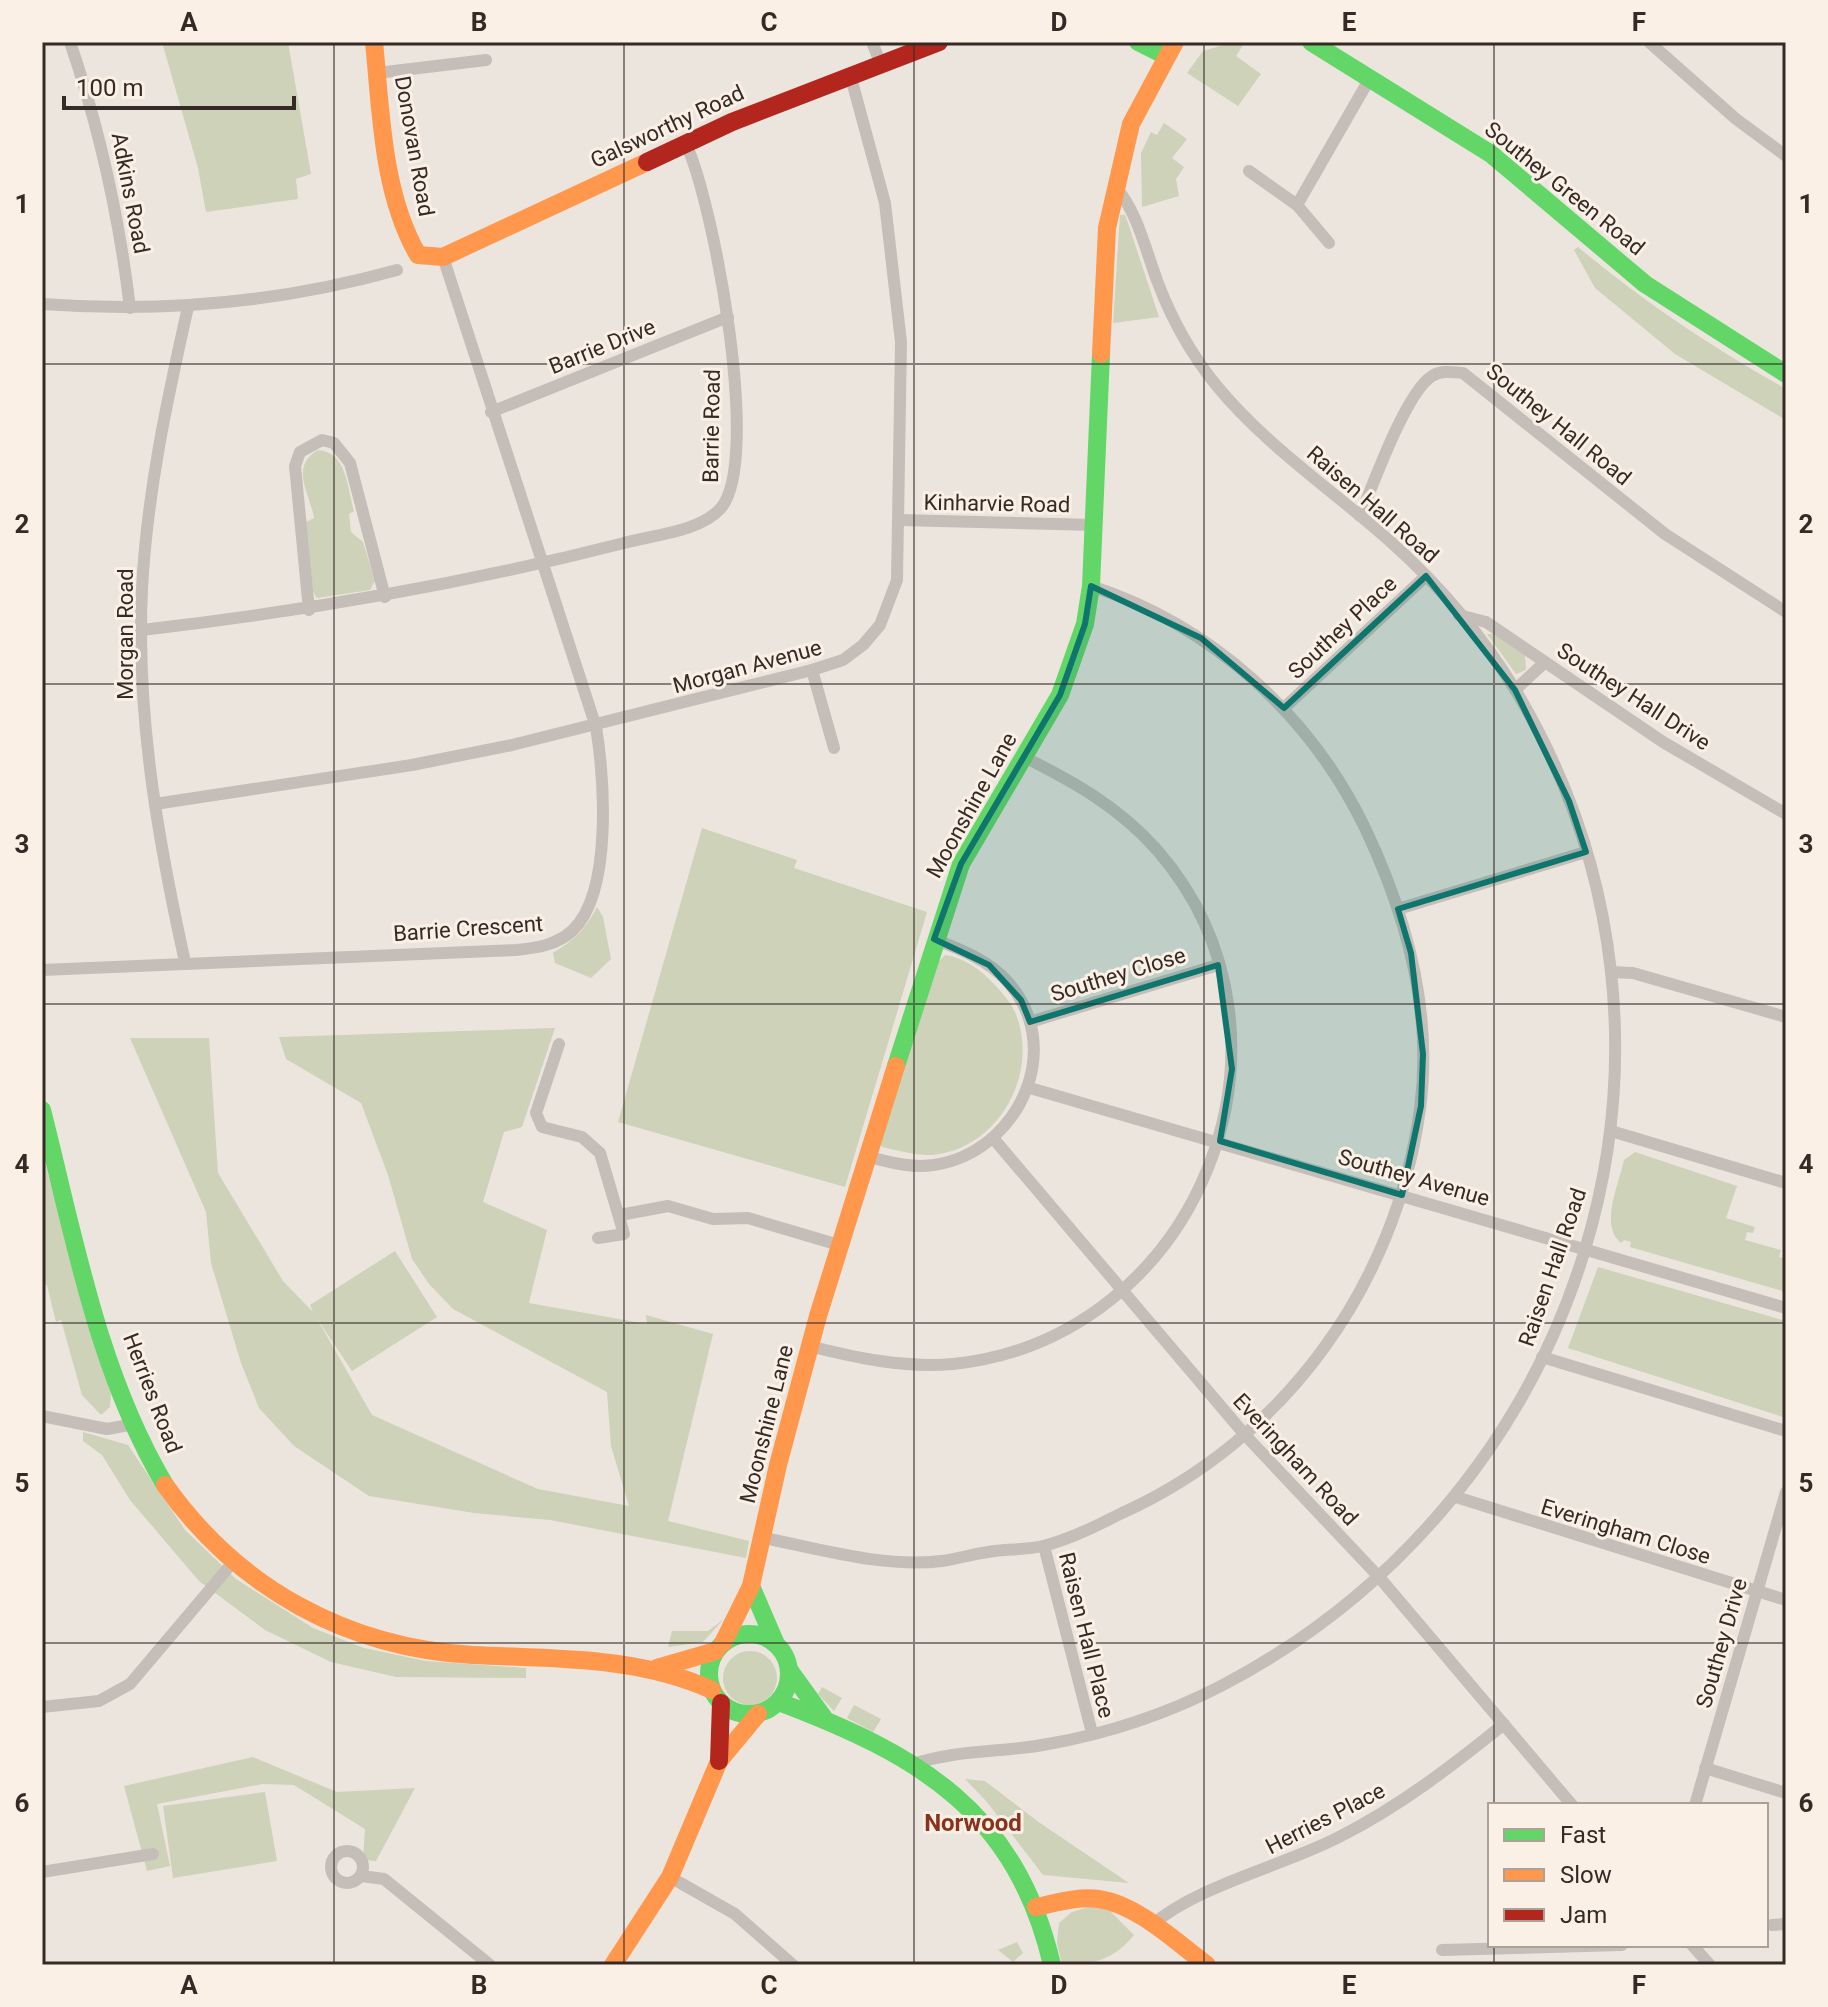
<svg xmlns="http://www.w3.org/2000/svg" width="1828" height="2007" font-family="Roboto,sans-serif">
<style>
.green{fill:#cdd2b8}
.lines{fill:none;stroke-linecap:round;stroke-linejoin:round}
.street{stroke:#c5beb8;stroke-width:12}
.fast{stroke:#63d668;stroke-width:18}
.slow{stroke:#ff974d;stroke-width:18}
.jam{stroke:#b3261e;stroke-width:18}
.marked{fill:#0f766e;fill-opacity:0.2;stroke:#0f766e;stroke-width:6;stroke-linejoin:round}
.grid{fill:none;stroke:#352a26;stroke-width:2;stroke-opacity:0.55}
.labels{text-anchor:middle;stroke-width:6;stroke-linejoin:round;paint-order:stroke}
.street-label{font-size:22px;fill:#352a26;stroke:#faf0e5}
.neighbourhood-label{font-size:24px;font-weight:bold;fill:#88331c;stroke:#faf0e5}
.neatline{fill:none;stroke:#352a26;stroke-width:3}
.grid-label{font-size:26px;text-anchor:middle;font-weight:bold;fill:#352a26}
</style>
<rect width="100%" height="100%" fill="#ece5de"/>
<g class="green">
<path d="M 162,42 L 288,42 L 311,174 L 296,179 L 298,199 L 206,212 L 198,168 Z"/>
<path d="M 1233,42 L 1245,42 L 1236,56 L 1261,74 L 1238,106 L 1187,73 L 1203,51 Z"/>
<path d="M 1164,123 L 1187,139 L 1172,158 L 1184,167 L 1176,179 L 1179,196 L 1142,207 L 1141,153 L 1151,132 L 1157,135 Z"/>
<path d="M 1120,215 L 1125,215 L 1128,223 L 1159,317 L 1113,323 Z"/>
<path d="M 1578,247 C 1644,302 1711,347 1786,389 L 1786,420 L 1675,354 L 1595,288 L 1574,250 Z"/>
<path d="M 318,450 C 347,452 347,487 354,511 L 349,514 L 351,532 L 363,542 L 375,581 L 370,590 L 317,598 L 313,591 L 306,522 L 314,518 C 310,493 289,467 318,450 Z"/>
<path d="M 1487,634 L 1494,634 L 1525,655 L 1526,670 L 1516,674 Z"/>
<path d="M 702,828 L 797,860 L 794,868 L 927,912 L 845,1187 L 618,1122 Z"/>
<path d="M 597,907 L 603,917 L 611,959 L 591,978 L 555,963 L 553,953 C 574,940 586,929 597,907 Z"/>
<path d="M 945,955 C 961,957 977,967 988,978 C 998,988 1009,999 1015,1012 C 1041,1073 998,1150 931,1155 C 916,1156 897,1150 882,1147 L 880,1143 L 938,962 Z"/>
<path d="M 555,1028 L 522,1127 L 504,1132 L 483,1202 L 547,1230 L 529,1303 L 647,1324 L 646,1315 L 713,1334 L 668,1521 L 749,1541 L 746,1558 L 550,1520 L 474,1513 L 369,1496 L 294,1446 L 259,1408 L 241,1363 L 211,1263 L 206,1212 L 130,1038 L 209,1038 L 218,1173 L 283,1281 L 313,1312 L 310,1305 L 395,1251 L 437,1317 L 352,1371 L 316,1317 L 372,1415 L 538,1489 L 629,1506 L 611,1446 L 607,1392 L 453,1309 L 429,1284 L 412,1259 L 388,1175 L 361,1103 L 286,1059 L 279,1037 Z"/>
<path d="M 1635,1152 L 1737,1186 L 1726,1218 L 1755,1227 L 1753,1233 L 1747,1232 L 1745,1240 L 1781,1250 L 1779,1257 L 1786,1259 L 1786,1292 L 1630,1247 L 1631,1242 L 1624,1240 L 1621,1243 C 1599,1226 1619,1184 1624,1160 Z"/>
<path d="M 42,1153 L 111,1394 L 110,1407 L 101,1415 L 82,1395 L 61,1320 L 56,1322 L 47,1285 L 42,1284 Z"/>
<path d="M 1598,1267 L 1786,1321 L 1786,1418 L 1568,1348 Z"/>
<path d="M 83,1432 L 128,1445 L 185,1530 L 236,1579 L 313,1628 L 364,1648 L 426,1661 L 526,1668 L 526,1678 L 396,1677 L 331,1662 L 265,1630 L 199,1581 L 130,1500 L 102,1455 L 83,1441 Z"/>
<path d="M 724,1619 L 703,1642 L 668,1647 L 672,1631 L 708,1631 Z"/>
<circle cx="750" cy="1678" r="27"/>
<path d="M 822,1687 L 842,1698 L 834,1711 L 818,1694 Z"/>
<path d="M 854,1705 L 881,1719 L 873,1732 L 847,1718 Z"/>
<path d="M 253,1757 L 337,1792 L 415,1788 L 376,1861 L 363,1860 L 365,1829 L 294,1785 L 263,1784 L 157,1804 L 170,1866 L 147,1871 L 124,1786 Z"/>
<path d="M 965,1779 L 985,1781 L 1040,1823 L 1129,1883 L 1043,1875 L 987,1802 Z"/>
<path d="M 265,1792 L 277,1861 L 173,1878 L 163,1806 Z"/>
<path d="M 1091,1906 L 1110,1911 L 1134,1935 C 1114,1960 1092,1965 1062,1965 L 1057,1943 L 1059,1923 L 1072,1912 Z"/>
<path d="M 1017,1942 L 1023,1953 L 1013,1962 L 998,1950 Z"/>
</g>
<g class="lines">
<g class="street">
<path d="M 70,42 C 100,130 119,216 130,308"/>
<path d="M 872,42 L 880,62"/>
<path d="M 1649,42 L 1736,119 L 1786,156"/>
<path d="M 377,73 L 486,60"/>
<path d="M 1249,171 L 1297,205 L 1329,243"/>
<path d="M 1297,205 L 1370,78"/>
<path d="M 42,304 C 164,313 279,303 397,270"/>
<path d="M 491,412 L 728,317"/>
<path d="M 1360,516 C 1373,485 1406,392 1432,376 C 1441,370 1452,372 1463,373 L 1665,534 L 1786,612"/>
<path d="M 899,520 L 1094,525"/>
<path d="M 309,610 L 295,466 L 300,452 L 322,440 L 334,443 L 350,463 L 385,597"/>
<path d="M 1459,615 L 1486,622 L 1663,742 L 1786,814"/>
<path d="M 142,630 C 306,611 464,584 624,543 C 652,535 699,532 720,509 C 763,463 713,201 686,144"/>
<path d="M 812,670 L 834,748"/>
<path d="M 1515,690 L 1545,662"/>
<path d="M 1284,708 L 1426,576"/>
<path d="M 155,804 L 412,765 L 512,745 L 812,670 L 843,660 L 863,645 L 880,625 L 897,580 L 901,342 L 885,203 L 850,74"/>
<path d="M 1398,909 L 1586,852"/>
<path d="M 185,962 C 158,840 136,715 142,589 C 147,493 167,400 188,307"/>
<path d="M 42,970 L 516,950 C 537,948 557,945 573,930 C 613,891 604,777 596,727 L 443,257"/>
<path d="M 1611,972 L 1633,973 L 1786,1017"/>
<path d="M 1030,1022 L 1218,965"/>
<path d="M 559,1044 L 536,1113 L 542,1127 L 582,1137 L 600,1153 L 624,1234 L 598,1238"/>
<path d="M 1030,1088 L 1786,1308"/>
<path d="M 1611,1131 L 1786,1183"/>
<path d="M 993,1138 L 1246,1436 L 1379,1577 L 1572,1805"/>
<path d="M 866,1156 C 891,1163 918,1170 944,1163 C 1022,1144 1065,1045 1007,981 C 988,960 960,949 934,939"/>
<path d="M 620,1215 L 668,1206 L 713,1219 L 748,1218 L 839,1245"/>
<path d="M 809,1346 C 857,1358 903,1368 953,1364 C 1198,1339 1320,1037 1157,850 C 1119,807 1074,782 1024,757"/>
<path d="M 1542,1357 L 1786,1431"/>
<path d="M 42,1416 L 107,1429 L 135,1424"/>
<path d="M 1456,1497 L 1786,1600"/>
<path d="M 764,1538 C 820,1549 884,1568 942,1561 C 957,1559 973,1554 988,1552 C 1006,1549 1025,1550 1043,1546 C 1069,1540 1098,1525 1122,1513 C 1284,1440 1396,1285 1420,1109 C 1433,1012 1406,914 1365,828 C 1310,714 1211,625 1091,586"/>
<path d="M 1044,1546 L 1092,1733"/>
<path d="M 42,1707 L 99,1701 L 130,1684 L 234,1561"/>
<path d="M 911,1765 C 956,1749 1002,1753 1048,1744 C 1107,1734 1169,1713 1221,1686 C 1584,1497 1729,1047 1516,691 C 1483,637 1439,585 1392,543 C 1333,490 1267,447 1216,385 C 1191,354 1172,320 1158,283 C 1145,249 1138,212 1114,185"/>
<path d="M 1705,1768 L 1786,1793"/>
<path d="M 1695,1805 L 1786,1492"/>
<circle cx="347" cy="1867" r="16"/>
<path d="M 42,1872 L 153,1854"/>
<path d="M 361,1876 L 384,1879 L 490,1965"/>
<path d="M 670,1877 L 735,1914 L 793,1965"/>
<path d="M 1152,1925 C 1198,1885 1284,1866 1341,1836 C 1400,1806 1452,1766 1504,1724"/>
<path d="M 1772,1925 L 1786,1924"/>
<path d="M 1692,1945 L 1710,1965"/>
<path d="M 1442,1950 L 1622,1945"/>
</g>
<g class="fast">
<path d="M 1138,42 L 1166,56"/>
<path d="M 1311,42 L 1491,154 L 1645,284 L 1786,374"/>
<path d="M 896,1066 L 961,864 L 1060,695 L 1085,624 L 1091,586 L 1101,354"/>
<path d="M 42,1110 C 74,1236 98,1373 165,1485"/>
<path d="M 751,1586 L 776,1644"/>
<circle cx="749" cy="1674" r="40"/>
<path d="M 790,1671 L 824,1718"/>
<path d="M 779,1702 C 919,1755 1016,1811 1052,1965"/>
</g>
<g class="slow">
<path d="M 374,42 C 381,111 382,193 418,255 L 443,257 L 647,162"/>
<path d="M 1101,354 L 1107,228 L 1131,124 L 1175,42"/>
<path d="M 165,1485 C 238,1588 347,1648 473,1655 C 554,1659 637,1656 712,1690"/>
<path d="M 723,1643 L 751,1586 L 778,1465 L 818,1316 L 896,1066"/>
<path d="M 657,1668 L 716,1651"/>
<path d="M 1036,1907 C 1056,1903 1078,1896 1099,1899 C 1138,1905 1176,1942 1207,1965"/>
<path d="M 613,1965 L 670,1877 L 719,1761 L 758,1714"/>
</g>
<g class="jam">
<path d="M 647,162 L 732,122 L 939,42"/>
<path d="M 719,1761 L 721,1703"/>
</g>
</g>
<path class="marked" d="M 1426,576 L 1515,690 L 1569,801 L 1586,852 L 1398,909 L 1411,953 L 1423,1054 L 1421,1106 L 1402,1195 L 1220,1141 L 1232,1069 L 1218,965 L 1030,1022 L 1021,1000 L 989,965 L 934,939 L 961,864 L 1060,695 L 1085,624 L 1091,586 L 1201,638 L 1284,708 Z"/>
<path class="grid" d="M 334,42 L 334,1965M 624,42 L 624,1965M 914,42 L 914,1965M 1204,42 L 1204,1965M 1494,42 L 1494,1805M 42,364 L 1786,364M 42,684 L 1786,684M 42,1004 L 1786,1004M 42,1323 L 1786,1323M 42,1643 L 1786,1643M 1494,1945 L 1494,1965"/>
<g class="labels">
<g class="street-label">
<text transform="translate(667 126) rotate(-25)" y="8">Galsworthy Road</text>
<text transform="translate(415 146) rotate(80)" y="8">Donovan Road</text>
<text transform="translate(1565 188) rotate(39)" y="8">Southey Green Road</text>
<text transform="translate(131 193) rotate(79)" y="8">Adkins Road</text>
<text transform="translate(602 346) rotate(-22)" y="8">Barrie Drive</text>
<text transform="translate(1559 424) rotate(39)" y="8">Southey Hall Road</text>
<text transform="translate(711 426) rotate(-89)" y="8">Barrie Road</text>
<text transform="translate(997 503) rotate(1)" y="8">Kinharvie Road</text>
<text transform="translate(1373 504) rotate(41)" y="8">Raisen Hall Road</text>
<text transform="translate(1342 627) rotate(-43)" y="8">Southey Place</text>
<text transform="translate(125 634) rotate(-90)" y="8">Morgan Road</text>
<text transform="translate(747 666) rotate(-15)" y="8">Morgan Avenue</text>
<text transform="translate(1634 696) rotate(33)" y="8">Southey Hall Drive</text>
<text transform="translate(971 805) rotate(-61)" y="8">Moonshine Lane</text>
<text transform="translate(468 928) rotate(-4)" y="8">Barrie Crescent</text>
<text transform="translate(1118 974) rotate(-17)" y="8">Southey Close</text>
<text transform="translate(1414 1177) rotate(16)" y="8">Southey Avenue</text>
<text transform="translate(1552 1267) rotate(-71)" y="8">Raisen Hall Road</text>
<text transform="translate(153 1393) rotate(69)" y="8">Herries Road</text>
<text transform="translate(766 1424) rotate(-76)" y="8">Moonshine Lane</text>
<text transform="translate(1296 1459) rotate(47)" y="8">Everingham Road</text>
<text transform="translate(1626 1531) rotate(17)" y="8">Everingham Close</text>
<text transform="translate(1087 1635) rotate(76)" y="8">Raisen Hall Place</text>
<text transform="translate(1721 1643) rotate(-74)" y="8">Southey Drive</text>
<text transform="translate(1325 1818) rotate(-27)" y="8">Herries Place</text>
</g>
<g class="neighbourhood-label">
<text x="973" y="1831">Norwood</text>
</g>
</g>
<rect width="1828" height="2007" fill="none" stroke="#faf0e5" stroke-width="88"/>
<rect x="1488" y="1803" width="280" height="144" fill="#faf0e5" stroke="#aba199" stroke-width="2"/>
<rect x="1504" y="1829" width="40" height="12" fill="#63d668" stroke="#aba199" stroke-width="2"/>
<text x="1560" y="1843" font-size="24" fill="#352a26">Fast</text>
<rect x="1504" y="1869" width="40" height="12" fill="#ff974d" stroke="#aba199" stroke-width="2"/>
<text x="1560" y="1883" font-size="24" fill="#352a26">Slow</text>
<rect x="1504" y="1909" width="40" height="12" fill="#b3261e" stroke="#aba199" stroke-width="2"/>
<text x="1560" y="1923" font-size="24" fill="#352a26">Jam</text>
<path d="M64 96v12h230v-12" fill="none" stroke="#352a26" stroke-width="4"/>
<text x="76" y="96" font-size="24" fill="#352a26" stroke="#faf0e5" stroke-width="6" paint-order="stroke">100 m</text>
<rect x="44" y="44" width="1740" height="1919" class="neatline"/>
<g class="grid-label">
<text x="189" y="31">A</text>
<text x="479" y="31">B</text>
<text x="769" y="31">C</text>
<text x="1059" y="31">D</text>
<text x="1349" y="31">E</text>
<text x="1639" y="31">F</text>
<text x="22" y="213">1</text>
<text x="1806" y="213">1</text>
<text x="22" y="533">2</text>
<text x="1806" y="533">2</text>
<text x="22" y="853">3</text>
<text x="1806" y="853">3</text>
<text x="22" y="1173">4</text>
<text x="1806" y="1173">4</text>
<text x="22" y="1492">5</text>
<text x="1806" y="1492">5</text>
<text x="22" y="1812">6</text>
<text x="1806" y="1812">6</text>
<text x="189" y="1994">A</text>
<text x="479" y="1994">B</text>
<text x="769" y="1994">C</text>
<text x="1059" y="1994">D</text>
<text x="1349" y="1994">E</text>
<text x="1639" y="1994">F</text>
</g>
</svg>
